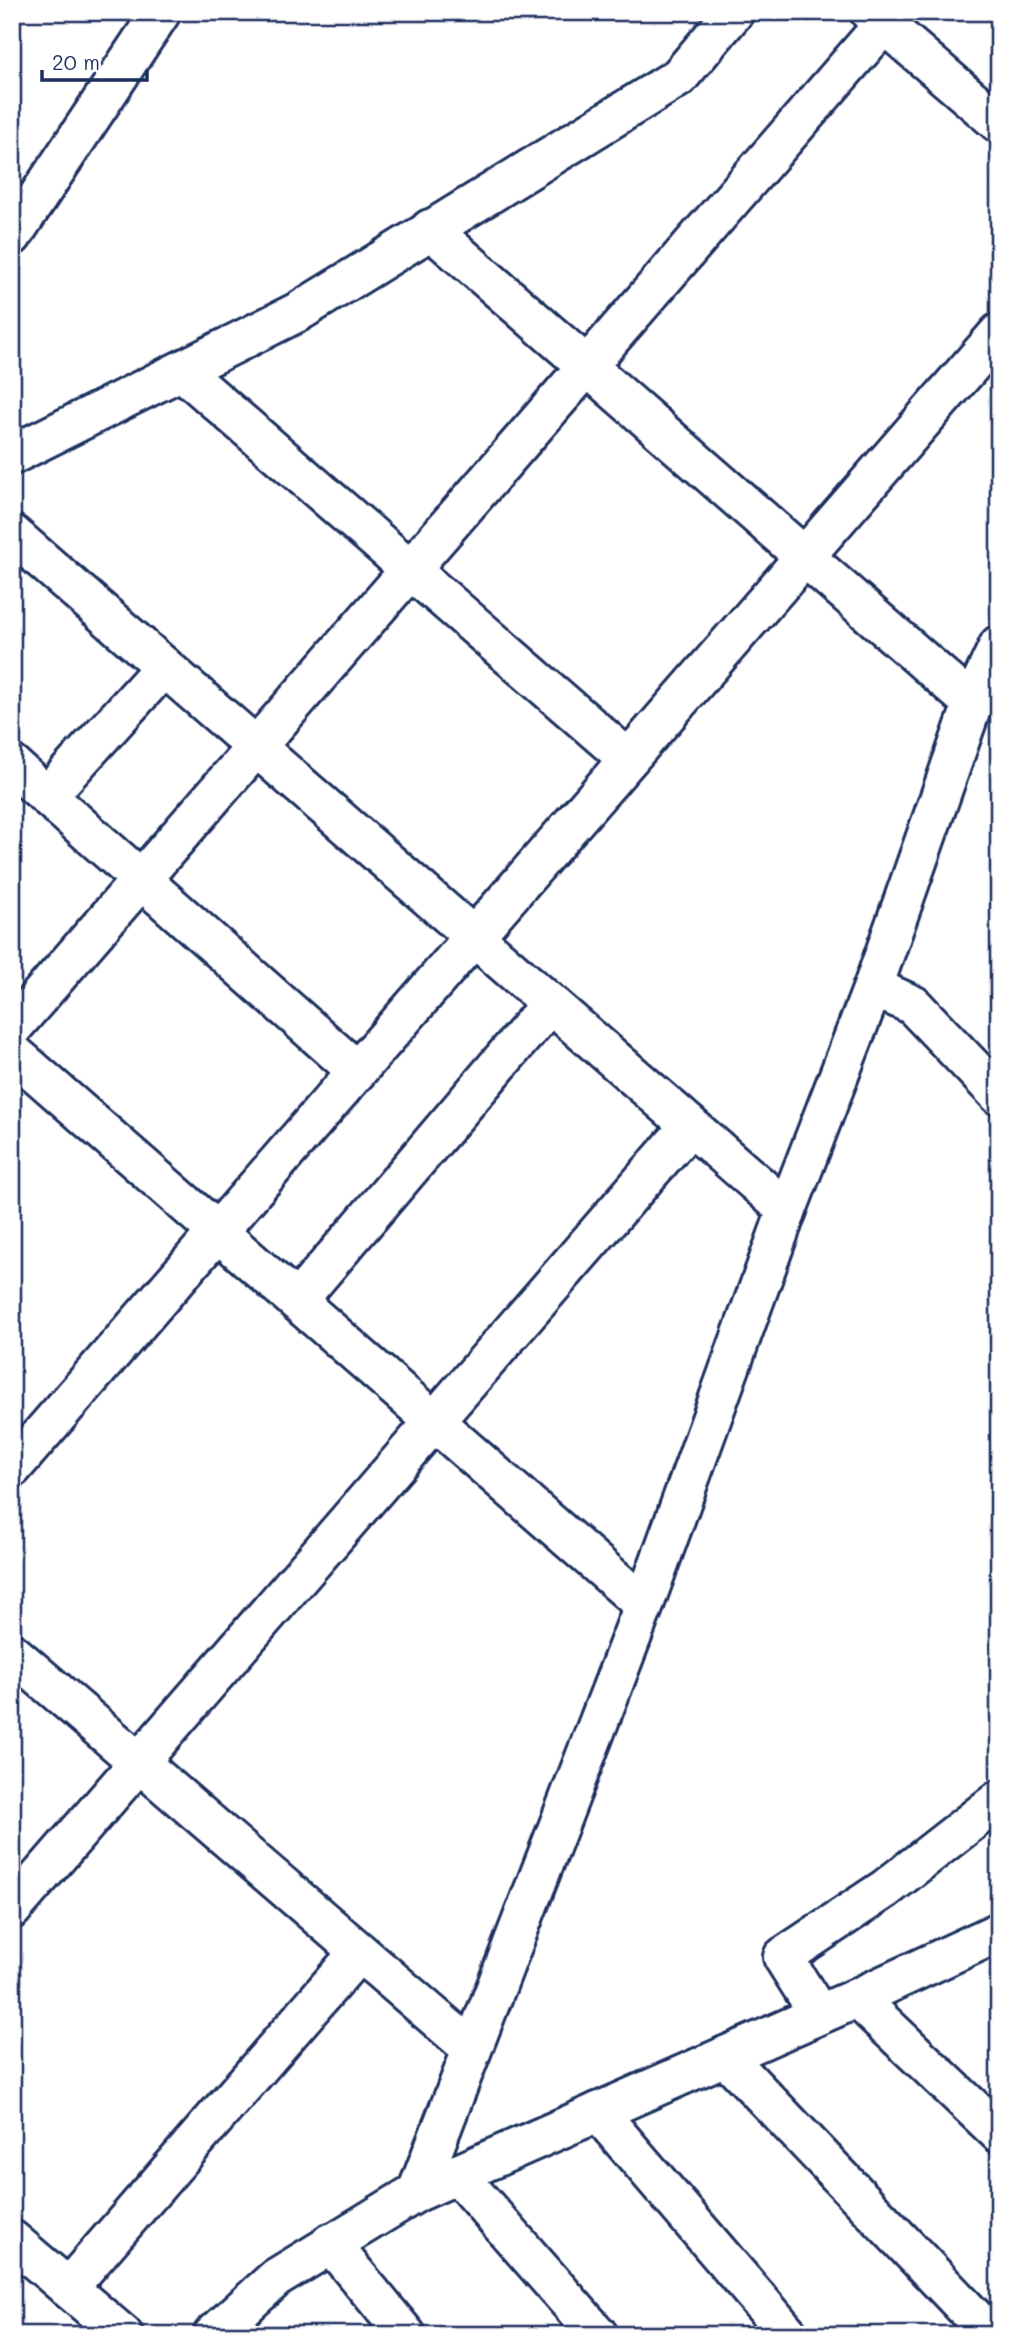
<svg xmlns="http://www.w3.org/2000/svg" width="1011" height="2347" font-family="Mali,sans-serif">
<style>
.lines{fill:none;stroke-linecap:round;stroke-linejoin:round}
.minor-casing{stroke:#1b2f5e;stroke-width:44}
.minor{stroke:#fff;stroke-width:38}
</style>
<rect width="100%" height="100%" fill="#fff"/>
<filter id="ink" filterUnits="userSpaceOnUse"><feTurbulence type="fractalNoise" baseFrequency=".0143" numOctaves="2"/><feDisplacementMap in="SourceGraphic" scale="14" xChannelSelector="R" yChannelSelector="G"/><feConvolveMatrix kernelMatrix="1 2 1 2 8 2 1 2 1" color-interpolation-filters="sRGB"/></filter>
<g filter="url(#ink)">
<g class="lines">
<g class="minor-casing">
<g id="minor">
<path d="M 870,12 L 999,123"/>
<path d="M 430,229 L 973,704"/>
<path d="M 12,236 L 161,12"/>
<path d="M 182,371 L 628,759"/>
<path d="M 12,455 L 298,312 L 679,77 L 734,12"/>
<path d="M 12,534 L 787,1210"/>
<path d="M 12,765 L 357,1071"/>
<path d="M 47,796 L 164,667"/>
<path d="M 873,987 L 913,1005 L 999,1095"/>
<path d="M 12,1028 L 884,24"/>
<path d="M 12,1052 L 644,1605"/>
<path d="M 297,1301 L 550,1004"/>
<path d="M 12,1468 L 999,333"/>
<path d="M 12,1653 L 472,2049"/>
<path d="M 12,1909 L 690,1126"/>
<path d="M 857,1998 L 999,2133"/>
<path d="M 819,2014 L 783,1957 L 885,1889 L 999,1800"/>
<path d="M 725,2056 L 991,2335"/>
<path d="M 598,2112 L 789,2335"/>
<path d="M 457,2174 L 598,2335"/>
<path d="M 417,2192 L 644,1605 L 787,1210 L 873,987 L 977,692 L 999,645"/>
<path d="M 12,2240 L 123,2335"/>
<path d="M 330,2243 L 406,2335"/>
<path d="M 68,2288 L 359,1952"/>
<path d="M 213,2335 L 276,2278 L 417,2192 L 857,1998 L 999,1932"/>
</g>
</g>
<use href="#minor" class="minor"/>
</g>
</g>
<rect width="1011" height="2347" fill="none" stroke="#fff" stroke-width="42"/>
<rect x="21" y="21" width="969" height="2305" fill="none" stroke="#1b2f5e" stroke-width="2.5" filter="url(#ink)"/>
<path d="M42 70v10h105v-10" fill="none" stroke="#1b2f5e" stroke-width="3.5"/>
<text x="52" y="70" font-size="21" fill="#1b2f5e" stroke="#ffffff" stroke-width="5" paint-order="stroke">20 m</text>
</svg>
